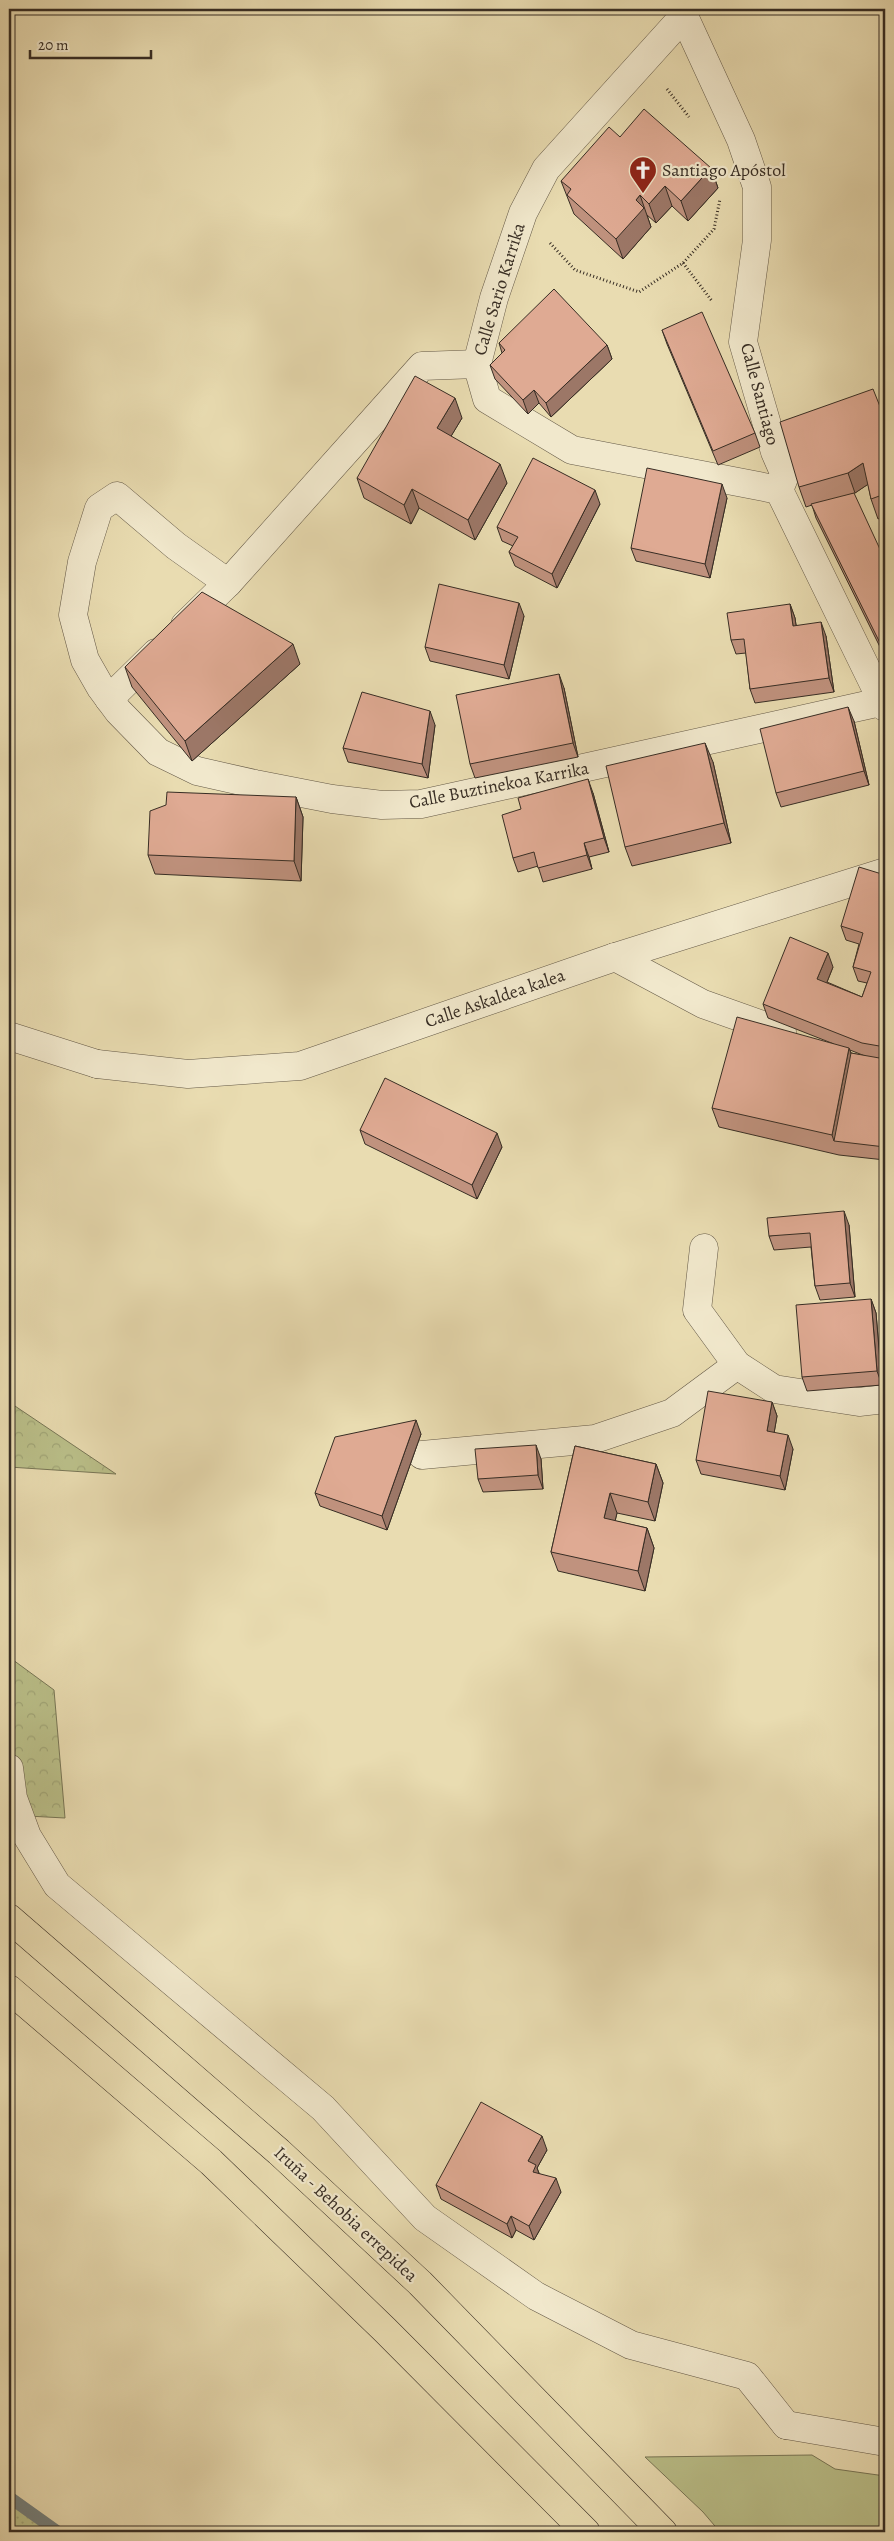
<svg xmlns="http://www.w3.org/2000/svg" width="894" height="2541" font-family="Alegreya,serif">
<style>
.grass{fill:#babf89;stroke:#787656}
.forest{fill:url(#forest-crowns);stroke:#787656}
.park{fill:url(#park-dots);stroke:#787656}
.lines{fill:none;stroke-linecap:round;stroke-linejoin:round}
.stream{stroke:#74807d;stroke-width:12}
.minor-casing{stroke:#645947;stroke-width:29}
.tertiary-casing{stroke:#645947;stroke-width:29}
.trunk-casing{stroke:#372d24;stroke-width:29}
.path{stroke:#372d24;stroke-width:3;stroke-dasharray:1 2.5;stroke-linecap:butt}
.minor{stroke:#f1e8cc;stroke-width:28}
.tertiary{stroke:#f1e8cc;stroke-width:28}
.trunk{stroke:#e9dcb1;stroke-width:28}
.wall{fill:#c0927e;stroke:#372d24;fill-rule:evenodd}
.shaded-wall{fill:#9c7767;stroke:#372d24}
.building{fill:#dfaa93;stroke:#372d24}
.labels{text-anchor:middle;stroke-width:4.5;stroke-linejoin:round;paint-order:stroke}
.poi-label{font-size:18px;fill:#372d24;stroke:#f1e8cc;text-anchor:start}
.street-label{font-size:18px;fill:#372d24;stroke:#f1e8cc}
</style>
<defs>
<pattern id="forest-crowns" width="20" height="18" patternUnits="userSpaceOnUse" patternTransform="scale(1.25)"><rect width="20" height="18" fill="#babf89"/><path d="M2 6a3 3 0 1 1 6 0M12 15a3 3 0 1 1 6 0" fill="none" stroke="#a0a476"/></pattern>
<pattern id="park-dots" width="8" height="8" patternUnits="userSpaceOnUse" patternTransform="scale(1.25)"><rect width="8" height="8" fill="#babf89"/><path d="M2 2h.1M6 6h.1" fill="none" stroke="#a0a476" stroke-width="1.8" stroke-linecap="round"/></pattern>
</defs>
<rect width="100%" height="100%" fill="#e9dcb1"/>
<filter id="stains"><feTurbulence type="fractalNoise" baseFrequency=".004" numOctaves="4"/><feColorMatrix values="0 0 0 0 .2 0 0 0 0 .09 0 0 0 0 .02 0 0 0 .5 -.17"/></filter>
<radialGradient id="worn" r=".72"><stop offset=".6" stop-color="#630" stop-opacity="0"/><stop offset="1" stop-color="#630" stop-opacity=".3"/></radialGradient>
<path class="grass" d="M 812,2455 L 835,2469 L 885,2476 L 885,2532 L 720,2532 L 703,2512 L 645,2457 Z"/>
<g class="forest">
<path d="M 9,1402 L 116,1474 L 9,1467 Z"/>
<path d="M 9,1657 L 54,1690 L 65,1818 L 9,1815 Z"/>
</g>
<path class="park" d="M 9,2497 L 58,2532 L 9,2532 Z"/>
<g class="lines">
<path class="stream" d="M 9,2497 L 58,2532"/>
<g class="minor-casing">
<g id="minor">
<path d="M 779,490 L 572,450 L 487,399 L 477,364 L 494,298 L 523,213 L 546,169 L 684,16 L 741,140 L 757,187 L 757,240 L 743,342 L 775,452 L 785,475 L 779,490 L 885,707"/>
<path d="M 228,583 L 176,546 L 117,496 L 99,508 L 82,562 L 73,615 L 85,660 L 101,688 L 118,711 L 158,752 L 197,771 L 255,784 L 332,799 L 382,805 L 421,804 L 885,701"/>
<path d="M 185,625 L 228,583 L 422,366 L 477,364"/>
<path d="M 109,699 L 156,653"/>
<path d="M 615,957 L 703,1004 L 782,1032"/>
<path d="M 97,1064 L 188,1074 L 300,1066 L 615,957 L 885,872"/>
<path d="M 704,1248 L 697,1310 L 737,1365 L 774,1389 L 859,1402 L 885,1399"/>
<path d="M 422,1455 L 595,1439 L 672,1413 L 737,1365"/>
<path d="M 9,1768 L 13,1798 L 27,1836 L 57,1885 L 323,2108 L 425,2218 L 536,2296 L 631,2345 L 747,2376 L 786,2425"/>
</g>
</g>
<g class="tertiary-casing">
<g id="tertiary">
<path d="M 9,1036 L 97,1064"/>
<path d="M 786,2425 L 885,2442"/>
</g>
</g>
<g class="trunk-casing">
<g id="trunk">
<path d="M 9,1918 L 279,2152 L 420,2283 L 663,2532"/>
<path d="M 9,1989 L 211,2162 L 385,2330 L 586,2532"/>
</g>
</g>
<g class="path">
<path d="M 667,89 L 689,117"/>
<path d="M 550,243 L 575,270 L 639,292 L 683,263 L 714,229 L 720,199"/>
<path d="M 683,263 L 712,301"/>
</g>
<use href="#minor" class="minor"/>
<use href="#tertiary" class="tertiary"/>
<use href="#trunk" class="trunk"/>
</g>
<g class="wall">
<path d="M 620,137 L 711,168 L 718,188 L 688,221 L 672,206 L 656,223 L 647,215 L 651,227 L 623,259 L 574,214 L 561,181 Z"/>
<path d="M 662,330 L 755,433 L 760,447 L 718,465 L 667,344 Z"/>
<path d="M 499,343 L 607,345 L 612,359 L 551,417 L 539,403 L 528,414 L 495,379 L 490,365 L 502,353 Z"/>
<path d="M 462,418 L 451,436 L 507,483 L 475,540 L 419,508 L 411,524 L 364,498 L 357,478 Z"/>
<path d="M 885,419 L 885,516 L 878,519 L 871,499 L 868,484 L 855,493 L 845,496 L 885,560 L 885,657 L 816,518 L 812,505 L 806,507 L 799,487 Z"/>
<path d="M 727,498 L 710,578 L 636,561 L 631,548 Z"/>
<path d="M 600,504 L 557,588 L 515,566 L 509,552 L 513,546 L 502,541 L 497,527 Z"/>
<path d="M 790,604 L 795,618 L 796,625 L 826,636 L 834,692 L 755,703 L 750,689 L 746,653 L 736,654 L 731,640 Z"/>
<path d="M 524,616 L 509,679 L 430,661 L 425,647 Z"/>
<path d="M 300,664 L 192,761 L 132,687 L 125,667 Z"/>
<path d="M 564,688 L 578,757 L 475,778 L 470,764 Z"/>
<path d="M 854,721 L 869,785 L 781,807 L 776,793 Z"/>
<path d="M 435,725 L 428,778 L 348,762 L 343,748 Z"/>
<path d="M 713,762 L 731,843 L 632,866 L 625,847 Z"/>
<path d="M 593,793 L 609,852 L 589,857 L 592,869 L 543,882 L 538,866 L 518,872 L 513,858 Z"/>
<path d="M 296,797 L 303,817 L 301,881 L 155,874 L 148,855 Z"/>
<path d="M 885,875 L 885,1160 L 839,1155 L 719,1127 L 712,1108 L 834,1044 L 768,1018 L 763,1004 L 833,967 L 827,982 L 862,997 L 867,983 L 858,981 L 853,967 L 859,944 L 846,940 L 841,926 ZM 850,1050 L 865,1056 L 851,1053 Z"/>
<path d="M 360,1130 L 502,1147 L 477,1199 L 365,1144 Z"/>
<path d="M 849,1225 L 855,1297 L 820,1300 L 815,1286 L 811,1247 L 774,1250 L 769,1236 Z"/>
<path d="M 871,1299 L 876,1313 L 882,1385 L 807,1391 L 802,1377 Z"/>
<path d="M 772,1402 L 777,1416 L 774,1433 L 793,1449 L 785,1490 L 701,1474 L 696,1460 Z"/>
<path d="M 421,1434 L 387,1530 L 320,1506 L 315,1493 Z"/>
<path d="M 575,1446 L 656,1464 L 663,1483 L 655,1521 L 617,1513 L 615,1521 L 647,1528 L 654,1548 L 645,1591 L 558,1571 L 551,1552 Z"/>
<path d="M 541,1459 L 543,1489 L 483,1492 L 478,1479 Z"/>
<path d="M 547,2150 L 537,2168 L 539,2173 L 561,2192 L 534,2240 L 516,2230 L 512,2238 L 441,2199 L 436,2185 Z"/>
</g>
<g class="shaded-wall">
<path d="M 711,168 L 718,188 L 688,221 L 681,201 Z"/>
<path d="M 665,186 L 672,206 L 656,223 L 649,204 Z"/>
<path d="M 640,195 L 651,227 L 623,259 L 616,239 L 636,200 Z"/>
<path d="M 607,345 L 612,359 L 551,417 L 546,403 Z"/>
<path d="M 534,390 L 539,403 L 528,414 L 523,400 Z"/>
<path d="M 455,398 L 462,418 L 444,448 L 437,428 Z"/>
<path d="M 863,463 L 870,483 L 855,493 L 848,473 Z"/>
<path d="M 500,464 L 507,483 L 475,540 L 468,520 Z"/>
<path d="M 722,484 L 727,498 L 710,578 L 705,564 Z"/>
<path d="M 412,489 L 419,508 L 411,524 L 404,505 Z"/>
<path d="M 595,490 L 600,504 L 557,588 L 552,574 Z"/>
<path d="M 519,603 L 524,616 L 509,679 L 504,665 Z"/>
<path d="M 790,604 L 795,618 L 798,640 L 793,626 Z"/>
<path d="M 821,622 L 826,636 L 834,692 L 829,678 Z"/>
<path d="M 293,644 L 300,664 L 192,761 L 185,741 Z"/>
<path d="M 559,674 L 564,688 L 578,757 L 573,743 Z"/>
<path d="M 848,707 L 854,721 L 869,785 L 864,771 Z"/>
<path d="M 430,711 L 435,725 L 428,778 L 422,764 Z"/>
<path d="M 705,743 L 713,762 L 731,843 L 724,823 Z"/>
<path d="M 588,779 L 593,793 L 609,852 L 604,838 Z"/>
<path d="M 296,797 L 303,817 L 301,881 L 294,861 Z"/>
<path d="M 584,843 L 589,857 L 592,869 L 587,855 Z"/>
<path d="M 828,953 L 833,967 L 823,992 L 817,979 Z"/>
<path d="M 849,1048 L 856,1067 L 834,1141 L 832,1135 Z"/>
<path d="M 497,1133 L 502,1147 L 477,1199 L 472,1185 Z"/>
<path d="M 844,1211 L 849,1225 L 855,1297 L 850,1283 Z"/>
<path d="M 871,1299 L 876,1313 L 882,1385 L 877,1371 Z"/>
<path d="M 772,1402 L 777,1416 L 772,1445 L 767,1431 Z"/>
<path d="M 416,1420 L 421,1434 L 387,1530 L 382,1516 Z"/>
<path d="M 788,1435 L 793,1449 L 785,1490 L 780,1476 Z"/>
<path d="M 536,1445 L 541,1459 L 543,1489 L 538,1475 Z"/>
<path d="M 656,1464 L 663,1483 L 655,1521 L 648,1502 Z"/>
<path d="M 610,1493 L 617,1513 L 611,1538 L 604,1518 Z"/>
<path d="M 647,1528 L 654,1548 L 645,1591 L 638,1571 Z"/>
<path d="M 542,2136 L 547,2150 L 537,2168 L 541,2179 L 538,2186 L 528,2161 Z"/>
<path d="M 556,2178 L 561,2192 L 534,2240 L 529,2226 Z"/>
<path d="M 511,2216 L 516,2230 L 512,2238 L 507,2224 Z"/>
</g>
<g class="building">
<path d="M 644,109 L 711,168 L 681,201 L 665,186 L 649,204 L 640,195 L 636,200 L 644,208 L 616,239 L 567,195 L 571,189 L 561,181 L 609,127 L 620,137 Z"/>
<path d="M 554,289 L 607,345 L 546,403 L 534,390 L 523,400 L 490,365 L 505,350 L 499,343 Z"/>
<path d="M 702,312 L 755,433 L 713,451 L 662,330 Z"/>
<path d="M 415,376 L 455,398 L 437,428 L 500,464 L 468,520 L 412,489 L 404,505 L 357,478 Z"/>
<path d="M 873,389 L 885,419 L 885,494 L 871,499 L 863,463 L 848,473 L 799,487 L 780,422 Z"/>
<path d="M 533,458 L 595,490 L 552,574 L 509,552 L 518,537 L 497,527 Z"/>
<path d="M 647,468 L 722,484 L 705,564 L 631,548 Z"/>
<path d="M 854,493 L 885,560 L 885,653 L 811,504 Z"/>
<path d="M 439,584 L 519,603 L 504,665 L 425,647 Z"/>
<path d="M 202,592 L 293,644 L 185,741 L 125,667 Z"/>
<path d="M 790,604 L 793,626 L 821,622 L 829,678 L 750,689 L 744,639 L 731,640 L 727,613 Z"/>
<path d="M 559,674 L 573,743 L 470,764 L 456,695 Z"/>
<path d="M 362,692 L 430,711 L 422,764 L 343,748 Z"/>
<path d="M 848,707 L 864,771 L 776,793 L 760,729 Z"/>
<path d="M 705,743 L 724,823 L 625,847 L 606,766 Z"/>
<path d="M 588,779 L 604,838 L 584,843 L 587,855 L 538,868 L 534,852 L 513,858 L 502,815 L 521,809 L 518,798 Z"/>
<path d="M 167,792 L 296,797 L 294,861 L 148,855 L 150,811 L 166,805 Z"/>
<path d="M 859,867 L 885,875 L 885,1047 L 862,1043 L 763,1004 L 790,937 L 828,953 L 817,979 L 862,997 L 871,972 L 853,967 L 863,933 L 841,926 Z"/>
<path d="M 737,1017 L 849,1048 L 832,1135 L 712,1108 Z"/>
<path d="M 851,1053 L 885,1059 L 885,1147 L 834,1141 Z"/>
<path d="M 385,1078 L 497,1133 L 472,1185 L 360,1130 Z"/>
<path d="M 844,1211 L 850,1283 L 815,1286 L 810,1233 L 769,1236 L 767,1218 Z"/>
<path d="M 871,1299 L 877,1371 L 802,1377 L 796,1305 Z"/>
<path d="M 708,1391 L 772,1402 L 767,1431 L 788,1435 L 780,1476 L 696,1460 Z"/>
<path d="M 416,1420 L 382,1516 L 315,1493 L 335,1437 Z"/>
<path d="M 536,1445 L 538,1475 L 478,1479 L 475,1449 Z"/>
<path d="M 575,1446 L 656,1464 L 648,1502 L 610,1493 L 604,1518 L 647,1528 L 638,1571 L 551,1552 Z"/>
<path d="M 481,2102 L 542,2136 L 528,2161 L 536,2165 L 533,2172 L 556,2178 L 529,2226 L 511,2216 L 507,2224 L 436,2185 Z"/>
</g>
<defs>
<g id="church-pin" transform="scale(1.4375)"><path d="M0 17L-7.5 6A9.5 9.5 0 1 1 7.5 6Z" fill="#8f2418" stroke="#f1e8cc"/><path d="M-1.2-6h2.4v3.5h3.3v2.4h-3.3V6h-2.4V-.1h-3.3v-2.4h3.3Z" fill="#fff"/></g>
</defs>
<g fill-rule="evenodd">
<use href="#church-pin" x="643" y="170"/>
</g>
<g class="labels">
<g class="poi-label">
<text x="662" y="176">Santiago Apóstol</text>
</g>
<g class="street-label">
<text transform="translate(499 289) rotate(-73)" y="6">Calle Sario Karrika</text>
<text transform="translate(760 394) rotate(75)" y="6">Calle Santiago</text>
<text transform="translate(499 785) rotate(-11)" y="6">Calle Buztinekoa Karrika</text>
<text transform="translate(495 998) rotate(-19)" y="6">Calle Askaldea kalea</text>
<text transform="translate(346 2214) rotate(43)" y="6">Iruña - Behobia errepidea</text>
</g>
</g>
<rect width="894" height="2541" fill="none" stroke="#e9dcb1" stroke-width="30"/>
<rect x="10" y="10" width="874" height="2521" fill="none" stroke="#372d24" stroke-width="2.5"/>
<rect x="15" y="15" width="864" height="2511" fill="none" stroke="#372d24"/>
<path d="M30 50v8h121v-8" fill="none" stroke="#372d24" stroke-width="2.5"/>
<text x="38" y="50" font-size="15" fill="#372d24" stroke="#f1e8cc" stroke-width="4" paint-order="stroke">20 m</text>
<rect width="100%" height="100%" filter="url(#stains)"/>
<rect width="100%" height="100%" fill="url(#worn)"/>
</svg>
